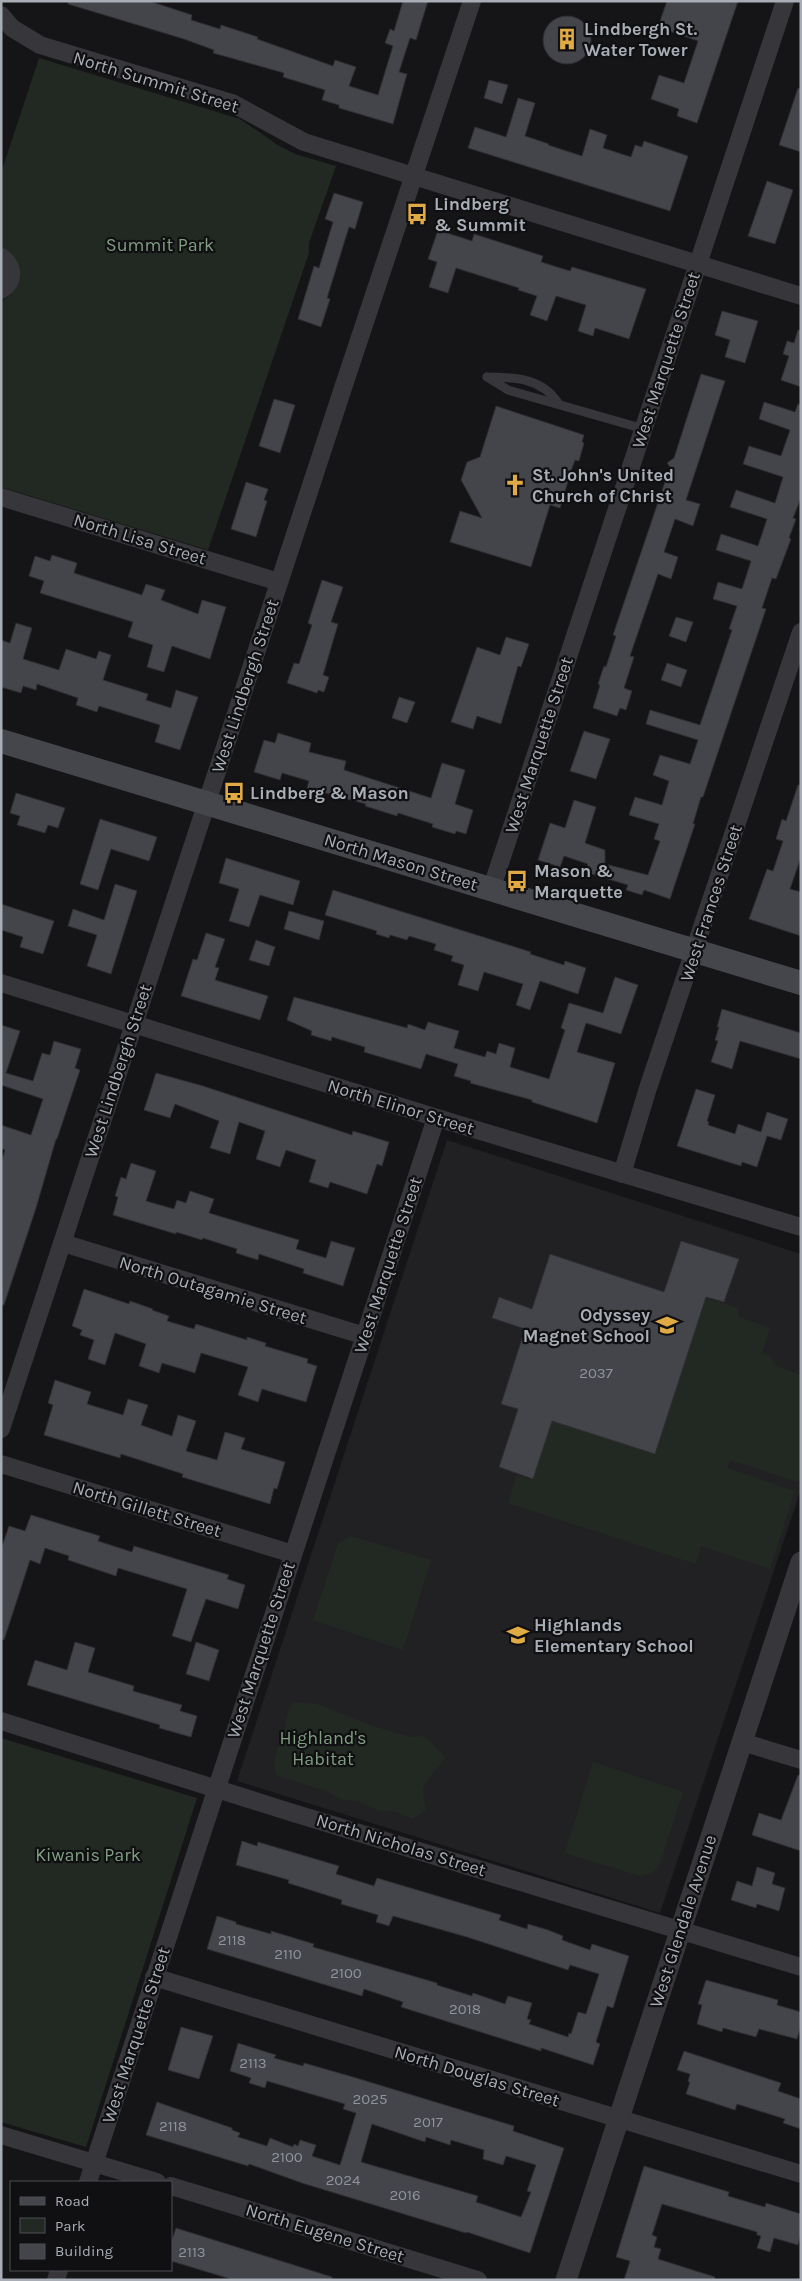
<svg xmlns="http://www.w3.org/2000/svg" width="802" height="2281" font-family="Karla,sans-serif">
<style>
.built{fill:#212124}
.green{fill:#222922}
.building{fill:#44454a;stroke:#2f2f33;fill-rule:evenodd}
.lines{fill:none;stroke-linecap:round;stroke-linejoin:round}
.service{stroke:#37373b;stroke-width:9}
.minor{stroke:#37373b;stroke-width:18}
.tertiary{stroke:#37373b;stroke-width:21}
.secondary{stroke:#45464b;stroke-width:24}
.labels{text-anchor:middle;stroke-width:4.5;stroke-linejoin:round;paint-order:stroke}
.number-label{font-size:15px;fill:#8f939b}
.poi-label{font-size:18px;font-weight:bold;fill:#a8adb6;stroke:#101012;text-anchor:start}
.street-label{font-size:18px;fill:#a8adb6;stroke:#101012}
.park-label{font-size:18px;fill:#819f83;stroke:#101012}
</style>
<rect width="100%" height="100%" fill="#151517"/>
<path class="built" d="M 447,1140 L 801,1254 L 801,1489 L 660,1913 L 237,1781 Z"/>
<g class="green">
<path d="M 39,58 L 240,119 L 278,145 L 295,154 L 336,166 L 309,243 L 309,253 L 208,550 L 1,487 L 1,301 C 25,290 26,258 1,248 L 1,173 Z"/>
<path d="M 706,1298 L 738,1308 L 739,1317 L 770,1328 L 762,1353 L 770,1356 L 776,1366 L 801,1375 L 801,1474 L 798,1482 L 730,1460 L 727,1468 L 795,1491 L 770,1569 L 701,1546 L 696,1564 L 508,1503 L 517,1475 L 533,1480 L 549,1428 L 547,1419 L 655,1454 Z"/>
<path d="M 350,1536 L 431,1560 L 403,1650 L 313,1620 L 338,1544 Z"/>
<path d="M 294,1702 L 317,1704 L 373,1726 L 410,1737 L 423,1736 L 429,1740 L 445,1757 C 440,1768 425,1778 423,1790 C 423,1796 425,1804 426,1810 L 413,1819 L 395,1811 L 379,1811 L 358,1801 L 342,1800 L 327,1791 L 277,1776 C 269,1762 280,1745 284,1731 C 287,1720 286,1711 294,1702 Z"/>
<path d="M 1,1738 L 197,1798 L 86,2147 L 1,2122 Z"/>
<path d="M 593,1762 L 683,1792 L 660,1864 C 655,1872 650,1875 640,1876 L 565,1853 Z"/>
</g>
<g class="building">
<path d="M 68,1 L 149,1 L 192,15 L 191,20 L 220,29 L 221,25 L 258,37 L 257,39 L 333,66 L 335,60 L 356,67 L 349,86 L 378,95 L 393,46 L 385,43 L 390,29 L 394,31 L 403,1 L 428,1 L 416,40 L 410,38 L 399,72 L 407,74 L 393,124 L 339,108 L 339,105 L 322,100 L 325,90 L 283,77 L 284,73 L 213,53 L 214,50 L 184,39 L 68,4 Z"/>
<path d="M 667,1 L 738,1 L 697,123 L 677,116 L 679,109 L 651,99 L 659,75 L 684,83 L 698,41 L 658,27 Z"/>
<circle cx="567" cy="40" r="24"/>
<path d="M 489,80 L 508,85 L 502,104 L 484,98 Z"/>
<path d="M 798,88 L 801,89 L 801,152 L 779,145 Z"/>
<path d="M 518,98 L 535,103 L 525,136 L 549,144 L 548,145 L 582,156 L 590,129 L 607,135 L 603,148 L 631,157 L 635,145 L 642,147 L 644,141 L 688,156 L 670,211 L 468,148 L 475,127 L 506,137 Z"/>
<path d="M 767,181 L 793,190 L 775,244 L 748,236 Z"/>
<path d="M 334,193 L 363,202 L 355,229 L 349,227 L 327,298 L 330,299 L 321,327 L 298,319 L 314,266 L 319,268 L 333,222 L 325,219 Z"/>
<path d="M 438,230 L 472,241 L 474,234 L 543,256 L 541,262 L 570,271 L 572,267 L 646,289 L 629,339 L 595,328 L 593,336 L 578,331 L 586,305 L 556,296 L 547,321 L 530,315 L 537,296 L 518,290 L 519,288 L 456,268 L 448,293 L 429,287 L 437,262 L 428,259 Z"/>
<path d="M 722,311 L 758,321 L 745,363 L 725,357 L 730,340 L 715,335 Z"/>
<path d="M 798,330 L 801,330 L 801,387 L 781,380 L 789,356 L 783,354 L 787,341 L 794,343 Z"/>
<path d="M 701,374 L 725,381 L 686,500 L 700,504 L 693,526 L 675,519 L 664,552 L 678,557 L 671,579 L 658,574 L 630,656 L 634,657 L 624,688 L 632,691 L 626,710 L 620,708 L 617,716 L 593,708 L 600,685 L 598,684 L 604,666 L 606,667 L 616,636 L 613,635 L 670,467 L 667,463 L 674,458 Z"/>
<path d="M 274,399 L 295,405 L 280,453 L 259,446 Z"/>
<path d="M 764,402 L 795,412 L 798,404 L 801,405 L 801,498 L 793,518 L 796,519 L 789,538 L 791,539 L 776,579 L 772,578 L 762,608 L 766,609 L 703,797 L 701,797 L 693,824 L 695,824 L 670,899 L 644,890 L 642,895 L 626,890 L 628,885 L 585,872 L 588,864 L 564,856 L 560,867 L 538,860 L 550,823 L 565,828 L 574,800 L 596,807 L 585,843 L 605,850 L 605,864 L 648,875 L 660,841 L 654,839 L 659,824 L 629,815 L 635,797 L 662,805 L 669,781 L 653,775 L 660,755 L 690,764 L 698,740 L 646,724 L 650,710 L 700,725 L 732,630 L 729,629 L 737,606 L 713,599 L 718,582 L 742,589 L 751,561 L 716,550 L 721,534 L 758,546 L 767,519 L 730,507 L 736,490 L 775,503 L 783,477 L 743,464 L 749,446 L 781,456 L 790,430 L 759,419 Z"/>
<path d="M 496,406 L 584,435 L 582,442 L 584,443 L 579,461 L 575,460 L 572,468 L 560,508 L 550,505 L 531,567 L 450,542 L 460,511 L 482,518 L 461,480 L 467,462 L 480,457 Z"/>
<path d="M 246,482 L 268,489 L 264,500 L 267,501 L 256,537 L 231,529 Z"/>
<path d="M 52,555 L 77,563 L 74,573 L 142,595 L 146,584 L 165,590 L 161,600 L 198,614 L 202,600 L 226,607 L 210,659 L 172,646 L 164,672 L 147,667 L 153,645 L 128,637 L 133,622 L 40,593 L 44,581 L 29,576 L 35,556 L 50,561 Z"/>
<path d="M 322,580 L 343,587 L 331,622 L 338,624 L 323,675 L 329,677 L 324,692 L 318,690 L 317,693 L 287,683 L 294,663 L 299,664 L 312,625 L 308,623 Z"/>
<path d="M 676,617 L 693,622 L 686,642 L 669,636 Z"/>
<path d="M 16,623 L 32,628 L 23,659 L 59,670 L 66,649 L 96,659 L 99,651 L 111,655 L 103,680 L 148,694 L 146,700 L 171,708 L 176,690 L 198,697 L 180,750 L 155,742 L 160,725 L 99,706 L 97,712 L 76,705 L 78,698 L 37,684 L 36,690 L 23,686 L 21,693 L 1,687 L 1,640 L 10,643 Z"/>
<path d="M 506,637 L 529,644 L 521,667 L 518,666 L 501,724 L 477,716 L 473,729 L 451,722 L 477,647 L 500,655 Z"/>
<path d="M 667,663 L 687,670 L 681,687 L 661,680 Z"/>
<path d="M 399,697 L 415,702 L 407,723 L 392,718 Z"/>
<path d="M 584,731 L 610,739 L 596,779 L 570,771 Z"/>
<path d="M 278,733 L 311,743 L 309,752 L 346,761 L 344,770 L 431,798 L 442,763 L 465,770 L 455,804 L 473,810 L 466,834 L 456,831 L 455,834 L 432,827 L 433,824 L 398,813 L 397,816 L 365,806 L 366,804 L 307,788 L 309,781 L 282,773 L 280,780 L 254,772 L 264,740 L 275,743 Z"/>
<path d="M 798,785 L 801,785 L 801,857 L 790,889 L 801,892 L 801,936 L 749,919 L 767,869 L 773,871 L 783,841 L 776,839 L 782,819 L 786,821 Z"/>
<path d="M 16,793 L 65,808 L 58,828 L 48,825 L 45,833 L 17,825 L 20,816 L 10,813 Z"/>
<path d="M 100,819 L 157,837 L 149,861 L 111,849 L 98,890 L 80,884 Z"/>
<path d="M 226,858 L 300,881 L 293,905 L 260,895 L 249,927 L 229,921 L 239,889 L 219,883 Z"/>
<path d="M 115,884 L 137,891 L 111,974 L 87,966 L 97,935 L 68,926 L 73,909 L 104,920 Z"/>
<path d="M 333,890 L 531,952 L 530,954 L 564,965 L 565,961 L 586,968 L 578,994 L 540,981 L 530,1010 L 516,1005 L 523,984 L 484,972 L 478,991 L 458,985 L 464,965 L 451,961 L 453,956 L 434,950 L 436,944 L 409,936 L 407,940 L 390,935 L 389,938 L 376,934 L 377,931 L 325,915 Z"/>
<path d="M 1,904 L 54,921 L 43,954 L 20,947 L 23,937 L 1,930 Z"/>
<path d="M 289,911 L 324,921 L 319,940 L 284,929 Z"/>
<path d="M 206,933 L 225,939 L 215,967 L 219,968 L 215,980 L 268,996 L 260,1020 L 181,996 L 193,959 L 197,960 Z"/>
<path d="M 256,940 L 275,947 L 269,966 L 249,960 Z"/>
<path d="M 615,977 L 638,985 L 621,1034 L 586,1023 L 577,1052 L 615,1063 L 597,1123 L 532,1102 L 532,1100 L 470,1083 L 471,1081 L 454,1076 L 458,1064 L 426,1054 L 421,1069 L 364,1052 L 365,1047 L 332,1037 L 331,1041 L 311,1035 L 312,1031 L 287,1020 L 294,997 L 407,1028 L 408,1024 L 425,1030 L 428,1022 L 459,1031 L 454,1048 L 485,1057 L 487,1051 L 496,1054 L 499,1043 L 515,1048 L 510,1067 L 549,1079 L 565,1030 L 561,1028 L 569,1003 L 603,1013 Z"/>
<path d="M 722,1009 L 801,1033 L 801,1059 L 740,1041 L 732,1069 L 711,1062 L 718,1041 L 715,1040 L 719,1027 L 717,1027 Z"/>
<path d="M 1,1025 L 20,1031 L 6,1073 L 33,1081 L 42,1053 L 50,1055 L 54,1041 L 81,1049 L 75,1068 L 80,1070 L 57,1139 L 56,1139 L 36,1208 L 4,1305 L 1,1305 L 1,1163 L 5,1150 L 1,1148 L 1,1125 L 31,1135 L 43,1099 L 1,1085 Z"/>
<path d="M 156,1073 L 203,1086 L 352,1135 L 353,1131 L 389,1142 L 382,1166 L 377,1164 L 367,1194 L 330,1182 L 328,1188 L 309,1182 L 316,1160 L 286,1150 L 280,1167 L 256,1159 L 265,1131 L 239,1122 L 230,1154 L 210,1148 L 219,1121 L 175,1104 L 170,1118 L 144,1110 Z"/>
<path d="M 696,1089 L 715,1095 L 707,1121 L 709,1122 L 708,1125 L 735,1134 L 738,1124 L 761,1132 L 767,1112 L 788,1119 L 781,1140 L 767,1136 L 757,1167 L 742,1162 L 741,1166 L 677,1146 Z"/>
<path d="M 131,1163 L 156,1171 L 146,1201 L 174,1209 L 177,1200 L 186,1203 L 190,1191 L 214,1199 L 209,1213 L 299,1240 L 296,1249 L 326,1258 L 331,1241 L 355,1248 L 343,1286 L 303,1273 L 304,1269 L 259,1254 L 258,1260 L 236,1253 L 237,1249 L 203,1238 L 202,1240 L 176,1232 L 176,1234 L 113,1215 L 118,1197 L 115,1196 L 121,1177 L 126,1179 Z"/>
<path d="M 681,1241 L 739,1259 L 724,1302 L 706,1297 L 655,1454 L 552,1421 L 533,1479 L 499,1467 L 518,1409 L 501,1404 L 525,1329 L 492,1318 L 499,1297 L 532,1309 L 550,1254 L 664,1292 Z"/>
<path d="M 84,1289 L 129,1304 L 130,1301 L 153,1309 L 152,1310 L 169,1316 L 167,1321 L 194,1329 L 196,1324 L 247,1340 L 247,1337 L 266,1343 L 265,1346 L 308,1359 L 307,1363 L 317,1366 L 306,1402 L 262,1389 L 258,1402 L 238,1395 L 248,1367 L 201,1353 L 195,1373 L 162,1363 L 159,1373 L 139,1366 L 146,1344 L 115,1333 L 105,1365 L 88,1359 L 94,1340 L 80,1335 L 82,1330 L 72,1326 Z"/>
<path d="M 55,1380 L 91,1392 L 87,1404 L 123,1415 L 128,1399 L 148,1405 L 141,1425 L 172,1436 L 178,1415 L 196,1421 L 186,1451 L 217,1460 L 225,1432 L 245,1438 L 241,1449 L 285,1462 L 277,1489 L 274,1488 L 270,1504 L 182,1477 L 183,1474 L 121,1454 L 120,1458 L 44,1435 L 53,1405 L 48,1403 Z"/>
<path d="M 31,1515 L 100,1536 L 98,1541 L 132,1552 L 134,1546 L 229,1575 L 227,1579 L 245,1585 L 238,1609 L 206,1599 L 191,1642 L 172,1636 L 187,1589 L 118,1568 L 116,1576 L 68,1560 L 69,1556 L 45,1548 L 40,1564 L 30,1560 L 4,1640 L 1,1639 L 1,1549 L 9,1526 L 25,1531 Z"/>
<path d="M 75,1642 L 95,1648 L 88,1672 L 134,1686 L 133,1691 L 182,1705 L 180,1711 L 197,1716 L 191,1737 L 159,1728 L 160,1725 L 27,1685 L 35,1660 L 67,1670 Z"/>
<path d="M 196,1642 L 219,1650 L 209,1681 L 186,1674 Z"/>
<path d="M 798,1775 L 801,1775 L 801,1851 L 752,1835 L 759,1813 L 781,1820 Z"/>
<path d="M 242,1841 L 257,1846 L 258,1842 L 339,1866 L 336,1874 L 374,1886 L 377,1878 L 501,1915 L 499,1920 L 527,1929 L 528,1924 L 548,1930 L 563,1936 L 562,1940 L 590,1950 L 592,1944 L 629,1956 L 613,2008 L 607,2006 L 596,2042 L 600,2044 L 593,2065 L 541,2048 L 541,2051 L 401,2007 L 403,2002 L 364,1989 L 362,1996 L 207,1949 L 217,1916 L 236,1922 L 236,1924 L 271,1934 L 271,1931 L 314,1944 L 313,1947 L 437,1983 L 437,1985 L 472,1996 L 473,1993 L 505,2004 L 508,1996 L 532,2003 L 527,2019 L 531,2020 L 529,2024 L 568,2037 L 569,2033 L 571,2034 L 578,2012 L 586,2014 L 599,1974 L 570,1965 L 568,1970 L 467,1937 L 393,1916 L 389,1926 L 376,1922 L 378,1915 L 341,1904 L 342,1900 L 288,1883 L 289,1880 L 236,1865 Z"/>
<path d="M 757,1867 L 775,1873 L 772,1884 L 785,1888 L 779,1911 L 757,1904 L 756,1908 L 731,1900 L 737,1881 L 752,1886 Z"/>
<path d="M 706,1980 L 778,2000 L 777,2005 L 801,2012 L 801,2026 L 797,2039 L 759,2029 L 756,2037 L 723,2028 L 722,2032 L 697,2024 L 702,2005 L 698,2004 Z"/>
<path d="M 181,2027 L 213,2036 L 199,2079 L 168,2070 Z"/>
<path d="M 238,2043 L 276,2055 L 274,2058 L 303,2066 L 304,2063 L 353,2077 L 514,2126 L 513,2131 L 564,2148 L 530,2253 L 467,2232 L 466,2233 L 302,2183 L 249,2164 L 248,2166 L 146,2135 L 157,2102 L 232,2128 L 232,2130 L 240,2133 L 238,2137 L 267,2146 L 270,2138 L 293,2147 L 294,2144 L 298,2146 L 300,2140 L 316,2145 L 312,2156 L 340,2165 L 356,2113 L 343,2109 L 345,2104 L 267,2081 L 265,2088 L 249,2083 L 251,2078 L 230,2071 ZM 372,2124 L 425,2142 L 426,2137 L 450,2145 L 451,2140 L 484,2150 L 483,2159 L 503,2165 L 506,2156 L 536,2165 L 527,2191 L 531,2192 L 521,2217 L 476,2202 L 478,2196 L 361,2162 Z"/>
<path d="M 684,2051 L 781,2083 L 778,2091 L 801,2099 L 801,2129 L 783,2123 L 785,2119 L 737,2104 L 735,2110 L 686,2094 L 690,2082 L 688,2082 L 690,2074 L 677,2070 Z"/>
<path d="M 644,2166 L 729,2192 L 728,2196 L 765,2207 L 766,2203 L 801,2214 L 801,2234 L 798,2245 L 774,2238 L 770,2252 L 757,2248 L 761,2236 L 757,2235 L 757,2232 L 662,2204 L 652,2235 L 657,2237 L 654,2247 L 661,2249 L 658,2259 L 715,2277 L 714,2280 L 624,2280 L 630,2261 L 616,2257 Z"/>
<path d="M 176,2228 L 332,2277 L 332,2280 L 234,2280 L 171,2261 L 171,2242 Z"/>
</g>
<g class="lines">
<g class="service">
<path d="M 487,377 L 508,390 L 644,429"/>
<path d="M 487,377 C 514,377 542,378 558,403"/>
</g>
<g class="minor">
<path d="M 1,15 L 12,28 L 40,45 L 232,103 L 304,142 L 801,296"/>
<path d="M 1,257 C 14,266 15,281 1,290"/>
<path d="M 1,497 L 279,582"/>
<path d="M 491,890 L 785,1"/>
<path d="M 1,983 L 457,1124 L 801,1227"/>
<path d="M 622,1174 L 648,1088 L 801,632"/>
<path d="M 63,1243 L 365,1336"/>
<path d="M 1,1429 L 345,382 L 472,1"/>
<path d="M 1,1464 L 293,1554"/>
<path d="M 1,1721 L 290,1812 L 801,1967"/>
<path d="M 742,1742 L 801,1760"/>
<path d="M 154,1977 L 801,2174"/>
<path d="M 1,2135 L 157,2182"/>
<path d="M 88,2182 L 436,1118"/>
<path d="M 171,2186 L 478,2280"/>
<path d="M 56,2280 L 59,2270"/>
</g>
<path class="tertiary" d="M 566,2280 L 801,1562"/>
<path class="secondary" d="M 1,741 L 801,983"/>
</g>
<defs>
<g id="building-bare" transform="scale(1.725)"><path d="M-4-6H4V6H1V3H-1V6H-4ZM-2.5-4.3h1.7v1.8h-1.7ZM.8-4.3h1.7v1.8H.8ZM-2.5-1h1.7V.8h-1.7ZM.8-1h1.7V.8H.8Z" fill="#e0aa44" stroke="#101012" stroke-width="2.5" paint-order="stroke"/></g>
<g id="bus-bare" transform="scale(1.725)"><path d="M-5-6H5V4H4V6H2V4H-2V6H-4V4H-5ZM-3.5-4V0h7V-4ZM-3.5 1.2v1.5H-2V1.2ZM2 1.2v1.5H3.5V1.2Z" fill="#e0aa44" stroke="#101012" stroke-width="2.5" paint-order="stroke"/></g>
<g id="church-bare" transform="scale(1.725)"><path d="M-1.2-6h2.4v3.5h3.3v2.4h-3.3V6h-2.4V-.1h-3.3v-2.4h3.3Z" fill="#e0aa44" stroke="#101012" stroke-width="2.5" paint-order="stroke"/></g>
<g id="school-bare" transform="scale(1.725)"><path d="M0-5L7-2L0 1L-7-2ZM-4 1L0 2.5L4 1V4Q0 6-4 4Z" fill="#e0aa44" stroke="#101012" stroke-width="2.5" paint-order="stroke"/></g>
</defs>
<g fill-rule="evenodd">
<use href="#building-bare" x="567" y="39"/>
<use href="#bus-bare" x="417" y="214"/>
<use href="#church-bare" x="515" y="485"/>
<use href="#bus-bare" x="234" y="793"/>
<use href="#bus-bare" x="517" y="881"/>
<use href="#school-bare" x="667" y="1325"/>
<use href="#school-bare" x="518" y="1635"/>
</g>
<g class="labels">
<g class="number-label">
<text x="596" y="1378">2037</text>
<text x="232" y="1945">2118</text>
<text x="288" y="1959">2110</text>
<text x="346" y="1978">2100</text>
<text x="465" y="2014">2018</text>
<text x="253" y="2068">2113</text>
<text x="370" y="2104">2025</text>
<text x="428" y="2127">2017</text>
<text x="173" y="2131">2118</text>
<text x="287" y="2162">2100</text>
<text x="343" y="2185">2024</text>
<text x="405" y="2200">2016</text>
<text x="192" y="2257">2113</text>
</g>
<g class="poi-label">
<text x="584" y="35">Lindbergh St.<tspan x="584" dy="21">Water Tower</tspan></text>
<text x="434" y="210">Lindberg<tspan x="434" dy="21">&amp; Summit</tspan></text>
<text x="532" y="481">St. John's United<tspan x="532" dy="21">Church of Christ</tspan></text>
<text x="250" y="799">Lindberg &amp; Mason</text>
<text x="534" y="877">Mason &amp;<tspan x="534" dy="21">Marquette</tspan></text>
<text x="650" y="1321" text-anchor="end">Odyssey<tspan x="650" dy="21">Magnet School</tspan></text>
<text x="534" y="1631">Highlands<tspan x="534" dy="21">Elementary School</tspan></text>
</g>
<g class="street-label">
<text transform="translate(156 82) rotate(17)" y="6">North Summit Street</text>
<text transform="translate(666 360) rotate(-72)" y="6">West Marquette Street</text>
<text transform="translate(140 539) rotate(17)" y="6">North Lisa Street</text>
<text transform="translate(245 686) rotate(-72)" y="6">West Lindbergh Street</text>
<text transform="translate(539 745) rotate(-72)" y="6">West Marquette Street</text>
<text transform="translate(401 862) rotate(17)" y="6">North Mason Street</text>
<text transform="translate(711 903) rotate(-72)" y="6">West Frances Street</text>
<text transform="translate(118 1071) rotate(-72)" y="6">West Lindbergh Street</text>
<text transform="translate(401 1107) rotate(17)" y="6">North Elinor Street</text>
<text transform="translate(388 1265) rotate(-72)" y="6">West Marquette Street</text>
<text transform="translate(213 1290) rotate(17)" y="6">North Outagamie Street</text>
<text transform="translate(147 1509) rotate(17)" y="6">North Gillett Street</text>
<text transform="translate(261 1650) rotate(-72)" y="6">West Marquette Street</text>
<text transform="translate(401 1845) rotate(17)" y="6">North Nicholas Street</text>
<text transform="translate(683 1921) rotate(-72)" y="6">West Glendale Avenue</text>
<text transform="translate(136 2035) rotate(-72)" y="6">West Marquette Street</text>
<text transform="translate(477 2076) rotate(17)" y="6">North Douglas Street</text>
<text transform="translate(325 2233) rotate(17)" y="6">North Eugene Street</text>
</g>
<g class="park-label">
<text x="160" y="251">Summit Park</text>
<text x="323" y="1744">Highland's<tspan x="323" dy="21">Habitat</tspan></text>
<text x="88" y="1861">Kiwanis Park</text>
</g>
</g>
<rect width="802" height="2281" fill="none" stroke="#a8adb6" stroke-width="5"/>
<rect x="10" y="2181" width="162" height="90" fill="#101012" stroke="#4d4f54"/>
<rect x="20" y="2197" width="25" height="8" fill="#45464b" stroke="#4d4f54"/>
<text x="55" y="2206" font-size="15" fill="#a8adb6">Road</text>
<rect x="20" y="2218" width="25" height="15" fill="#222922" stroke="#4d4f54"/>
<text x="55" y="2231" font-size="15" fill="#a8adb6">Park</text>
<rect x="20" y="2244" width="25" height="15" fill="#44454a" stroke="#4d4f54"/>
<text x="55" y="2256" font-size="15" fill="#a8adb6">Building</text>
</svg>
